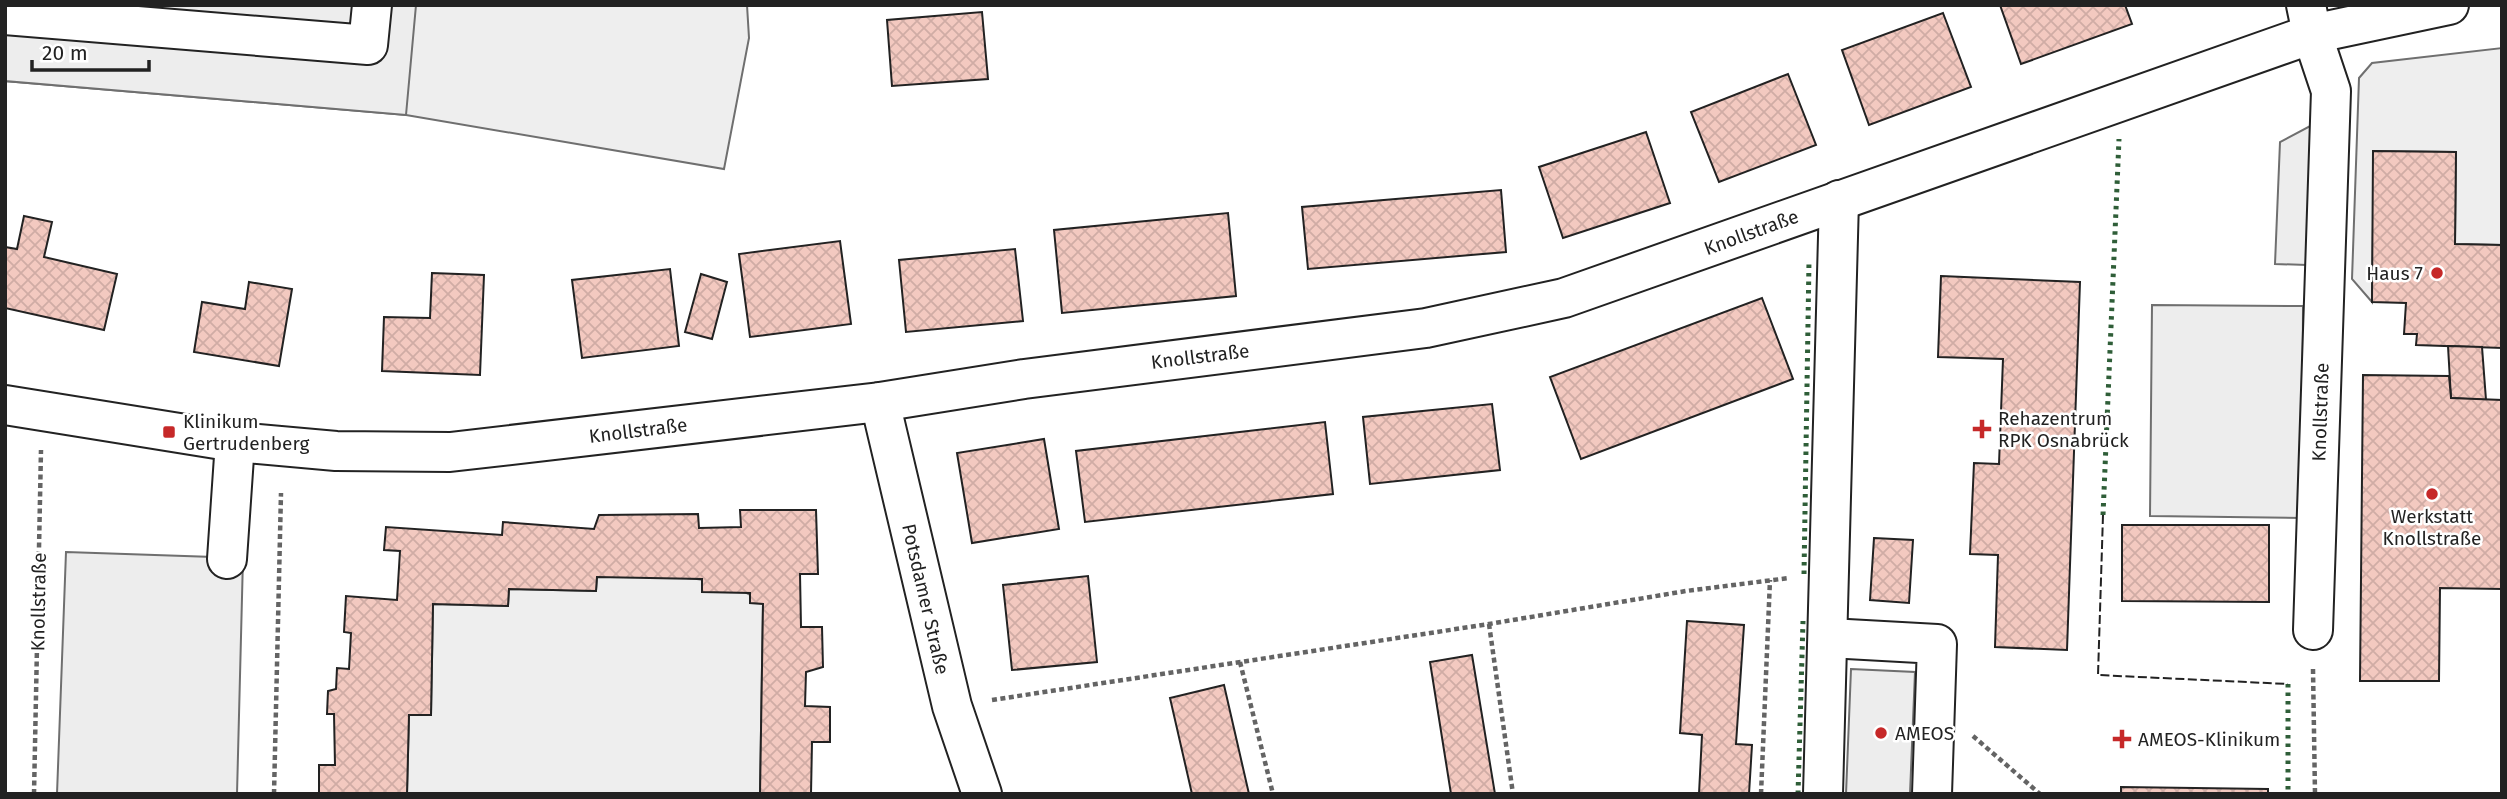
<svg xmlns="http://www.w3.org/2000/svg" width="2507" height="799" font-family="'Fira Sans',sans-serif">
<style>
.green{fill:#eee;stroke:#6f6f6f;stroke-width:2}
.parking{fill:#ededed;stroke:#6f6f6f;stroke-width:2}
.building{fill:url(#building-cross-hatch);stroke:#222;stroke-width:2}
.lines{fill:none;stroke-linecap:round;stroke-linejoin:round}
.minor-casing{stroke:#222;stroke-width:42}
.path{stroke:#646464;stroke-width:4.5;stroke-dasharray:5 3.5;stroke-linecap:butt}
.minor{stroke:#fff;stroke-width:38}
.hedge{stroke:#2f5e38;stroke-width:5;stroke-dasharray:3.5 5;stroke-linecap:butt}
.fence{stroke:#222;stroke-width:2;stroke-dasharray:9 3.5;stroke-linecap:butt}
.poi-dot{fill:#c62828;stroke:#fff;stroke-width:2.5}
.labels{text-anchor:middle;stroke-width:5;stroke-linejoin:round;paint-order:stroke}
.street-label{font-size:19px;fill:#222;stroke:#fff}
.poi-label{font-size:19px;fill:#222;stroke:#fff;text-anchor:start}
</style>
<defs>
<pattern id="building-cross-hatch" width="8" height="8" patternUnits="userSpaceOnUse" patternTransform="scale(1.75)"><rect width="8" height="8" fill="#f3c9c0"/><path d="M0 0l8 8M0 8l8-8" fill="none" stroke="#d0aca5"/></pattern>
</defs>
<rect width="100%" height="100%" fill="#fff"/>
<g class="green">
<path d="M 5,5 L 747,5 L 749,38 L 724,169 L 406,115 L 5,81 Z"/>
<path d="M 2502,48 L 2502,245 L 2455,244 L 2456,152 L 2374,151 L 2372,302 L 2352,279 L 2359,78 L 2372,63 Z"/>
<path d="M 597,577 C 648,578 723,569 763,604 L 760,794 L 407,794 L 409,715 L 431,715 L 433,604 L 508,606 L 509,589 L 596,591 Z"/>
</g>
<g class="parking">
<path d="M 5,5 L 416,5 L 406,115 L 5,81 Z"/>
<path d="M 2314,124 L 2307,265 L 2275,264 L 2280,142 Z"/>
<path d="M 2152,305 L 2303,306 L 2302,518 L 2150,516 Z"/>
<path d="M 66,552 L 243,558 L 237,794 L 57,794 Z"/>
<path d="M 1851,669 L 1915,672 L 1910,794 L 1846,794 Z"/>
</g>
<g class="building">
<path d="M 2000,5 L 2125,5 L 2132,24 L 2021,64 Z"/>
<path d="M 982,12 L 988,79 L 892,86 L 887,20 Z"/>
<path d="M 1943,13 L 1971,87 L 1869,125 L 1842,50 Z"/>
<path d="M 1788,74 L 1816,145 L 1719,182 L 1691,112 Z"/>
<path d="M 1646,132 L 1670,203 L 1563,238 L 1539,167 Z"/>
<path d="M 2373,151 L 2456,152 L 2455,244 L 2502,245 L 2502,348 L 2416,345 L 2417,334 L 2404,334 L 2406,303 L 2372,302 Z"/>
<path d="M 1501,190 L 1506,252 L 1308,269 L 1302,207 Z"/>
<path d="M 1228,213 L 1236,296 L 1062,313 L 1054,230 Z"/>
<path d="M 24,216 L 52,222 L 44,257 L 117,274 L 104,330 L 5,308 L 5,247 L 17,249 Z"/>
<path d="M 840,241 L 851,324 L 750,337 L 739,254 Z"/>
<path d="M 1015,249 L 1023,321 L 906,332 L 899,260 Z"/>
<path d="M 670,269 L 679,346 L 582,358 L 572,280 Z"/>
<path d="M 432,273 L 484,275 L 480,375 L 382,371 L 384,317 L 430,318 Z"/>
<path d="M 701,274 L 727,282 L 712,339 L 685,332 Z"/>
<path d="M 1941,276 L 2080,282 L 2067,650 L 1995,647 L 1998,555 L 1970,554 L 1974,463 L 1999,464 L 2003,359 L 1938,357 Z"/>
<path d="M 249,282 L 292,289 L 279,366 L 194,352 L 202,302 L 245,309 Z"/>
<path d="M 1762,298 L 1793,379 L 1581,459 L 1550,377 Z"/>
<path d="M 2448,346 L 2482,347 L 2486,400 L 2451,398 Z"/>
<path d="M 2363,375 L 2449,376 L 2451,398 L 2502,400 L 2502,589 L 2440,588 L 2439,681 L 2360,681 Z"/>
<path d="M 1492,404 L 1500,470 L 1370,484 L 1363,417 Z"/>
<path d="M 1325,422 L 1333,494 L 1085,522 L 1076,451 Z"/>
<path d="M 1044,439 L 1059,529 L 972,543 L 957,453 Z"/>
<path d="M 740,510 L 816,510 L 818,574 L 800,574 L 801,627 L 822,627 L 823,667 L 806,672 L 805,706 L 830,707 L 830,742 L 812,742 L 811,794 L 760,794 L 763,604 L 750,603 L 750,593 L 702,592 L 702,579 L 597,577 L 596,591 L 509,589 L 508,606 L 433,604 L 431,715 L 409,715 L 407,794 L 319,794 L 319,765 L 335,765 L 334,714 L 327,714 L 328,691 L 336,689 L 337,668 L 349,669 L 351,633 L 344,632 L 346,596 L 397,600 L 400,551 L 384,550 L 386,527 L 502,535 L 503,522 L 594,529 L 599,515 L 698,514 L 699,528 L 741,527 Z"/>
<path d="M 2122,525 L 2269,525 L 2269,602 L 2122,601 Z"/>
<path d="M 1874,538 L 1913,540 L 1909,603 L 1870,600 Z"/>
<path d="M 1088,576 L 1097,662 L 1012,670 L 1003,585 Z"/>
<path d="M 1687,621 L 1744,625 L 1736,744 L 1752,745 L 1749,794 L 1699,794 L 1702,735 L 1680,733 Z"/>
<path d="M 1472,655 L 1495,794 L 1451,794 L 1430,662 Z"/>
<path d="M 1224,685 L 1249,794 L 1192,794 L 1170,698 Z"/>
<path d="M 2121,787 L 2268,789 L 2268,794 L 2121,794 Z"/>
</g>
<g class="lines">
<g class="minor-casing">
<g id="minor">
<path d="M 2306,5 L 2312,34 L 2331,91 L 2313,630"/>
<path d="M 5,15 L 368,45 L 372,5"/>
<path d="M 880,402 L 952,706 L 982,794"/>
<path d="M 5,405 L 235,442 L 336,451 L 450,452 L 880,402 L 1024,379 L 1426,328 L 1564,298 L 2312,34 L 2449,5"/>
<path d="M 227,559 L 235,442"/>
<path d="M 1829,638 L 1937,644 L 1932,794"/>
<path d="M 1823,794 L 1839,200"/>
</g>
</g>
<g class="path">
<path d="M 1489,624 L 1513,794"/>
<path d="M 1240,662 L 1273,794"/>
<path d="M 2313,669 L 2315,794"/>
<path d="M 992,700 L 1489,624 L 1686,591 L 1789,578"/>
<path d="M 1973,736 L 2040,794"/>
<path d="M 34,794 L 41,450"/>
<path d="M 274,794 L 281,493"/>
<path d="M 1761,794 L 1770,580"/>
</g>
<use href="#minor" class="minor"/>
<g class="hedge">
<path d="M 2103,515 L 2119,139"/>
<path d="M 1804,574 L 1809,261"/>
<path d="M 2288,684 L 2288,794"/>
<path d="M 1798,794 L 1803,621"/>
</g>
<path class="fence" d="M 2103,515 L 2098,675 L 2288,684"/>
</g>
<g class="poi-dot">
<circle cx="2437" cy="273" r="7"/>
<path d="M1978.5 418.5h7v7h7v7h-7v7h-7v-7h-7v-7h7z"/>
<rect x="162" y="425" width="14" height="14" rx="3.5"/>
<circle cx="2432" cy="494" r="7"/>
<circle cx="1881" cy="733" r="7"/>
<path d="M2118.5 728.5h7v7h7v7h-7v7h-7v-7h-7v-7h7z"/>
</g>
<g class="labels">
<g class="street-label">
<text transform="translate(1751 232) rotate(-20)" y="7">Knollstraße</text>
<text transform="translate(1200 356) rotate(-7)" y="7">Knollstraße</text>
<text transform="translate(2320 412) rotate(-88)" y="7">Knollstraße</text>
<text transform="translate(638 430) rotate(-7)" y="7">Knollstraße</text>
<text transform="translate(926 599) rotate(77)" y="7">Potsdamer Straße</text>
<text transform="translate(38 602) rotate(-89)" y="7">Knollstraße</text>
</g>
<g class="poi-label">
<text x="2423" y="280" text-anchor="end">Haus 7</text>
<text x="1998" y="425">Rehazentrum<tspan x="1998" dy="22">RPK Osnabrück</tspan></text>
<text x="183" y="428">Klinikum<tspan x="183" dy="22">Gertrudenberg</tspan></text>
<text x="2432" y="523" text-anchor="middle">Werkstatt<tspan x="2432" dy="22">Knollstraße</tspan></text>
<text x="1895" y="740">AMEOS</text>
<text x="2138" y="746">AMEOS-Klinikum</text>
</g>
</g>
<rect width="2507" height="799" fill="none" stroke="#222222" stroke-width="14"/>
<path d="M32 60v10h117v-10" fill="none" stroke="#222222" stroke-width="3.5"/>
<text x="42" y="60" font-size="21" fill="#222222" stroke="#ffffff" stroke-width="5" paint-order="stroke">20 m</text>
</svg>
